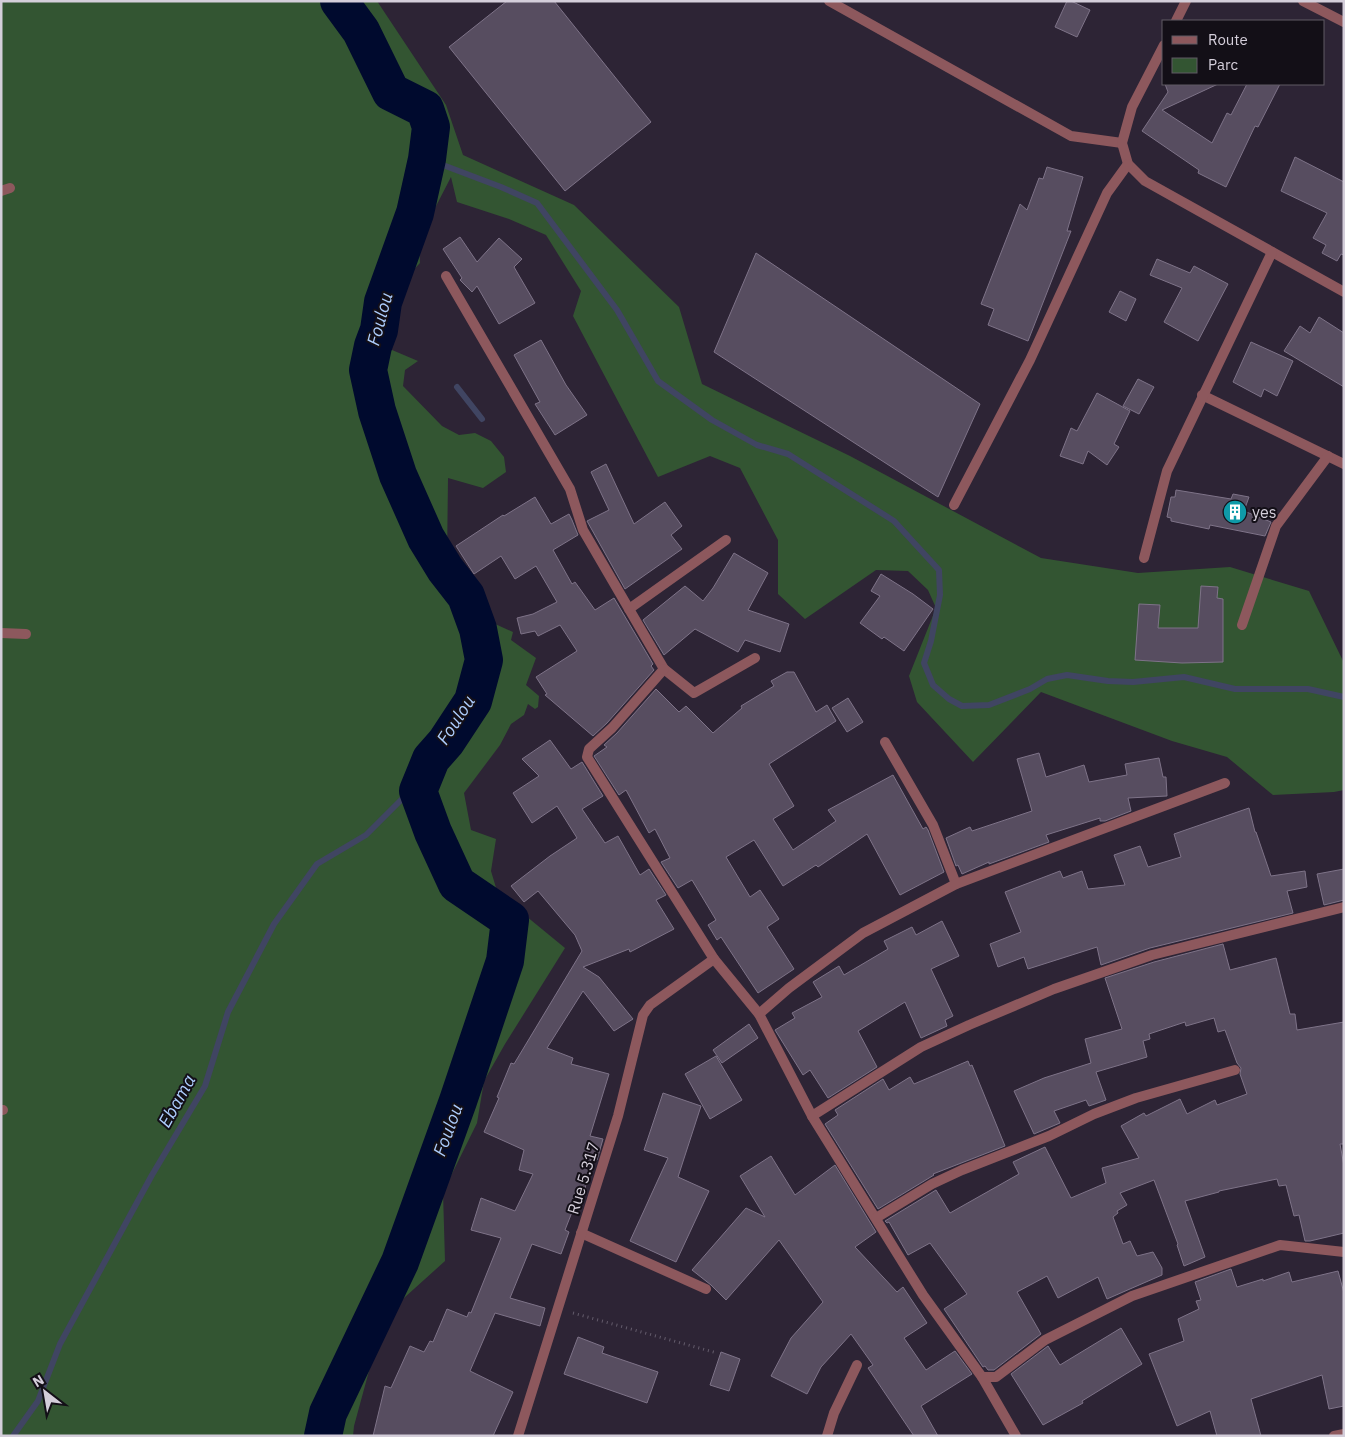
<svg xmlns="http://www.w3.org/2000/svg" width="1345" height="1437" font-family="'IBM Plex Sans',sans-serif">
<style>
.green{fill:#335532}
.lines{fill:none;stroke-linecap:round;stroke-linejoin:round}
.stream{stroke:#404562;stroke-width:6}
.river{stroke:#000a2e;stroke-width:38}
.building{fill:#574d60;stroke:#7e7388}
.path{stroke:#645c6c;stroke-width:3;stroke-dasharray:1 4;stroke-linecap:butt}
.street{stroke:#8d585d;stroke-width:10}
.labels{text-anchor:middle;stroke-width:4;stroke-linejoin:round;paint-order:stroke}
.poi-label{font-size:16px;fill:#d4ceda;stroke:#130f17;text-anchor:start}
.street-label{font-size:16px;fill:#d4ceda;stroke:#130f17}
.water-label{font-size:18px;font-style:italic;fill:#adcdfd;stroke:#130f17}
</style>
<rect width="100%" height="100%" fill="#2d2435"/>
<path class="green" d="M 1,1 L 377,1 L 446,105 L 463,155 L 574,205 L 679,307 L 702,384 L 850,456 L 1041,558 L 1138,573 L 1230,567 L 1309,591 L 1344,663 L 1344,790 L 1334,792 L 1273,795 L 1227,757 L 1172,741 L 1041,692 L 973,762 L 917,702 L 909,676 L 936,608 L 928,590 L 908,571 L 876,570 L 805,619 L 778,594 L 778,540 L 740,468 L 710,456 L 658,477 L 573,316 L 581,291 L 546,235 L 509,219 L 457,202 L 451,177 L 419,239 L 420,263 L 399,285 L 385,347 L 418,361 L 405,370 L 403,386 L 442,426 L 459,435 L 475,433 L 491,441 L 504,457 L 506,472 L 483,488 L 448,478 L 447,561 L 464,589 L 474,598 L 493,623 L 513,632 L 511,640 L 536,658 L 526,685 L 539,696 L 538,707 L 535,709 L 528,704 L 524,715 L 511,724 L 500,745 L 464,793 L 471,830 L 496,839 L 491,871 L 500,901 L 526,916 L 565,948 L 505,1044 L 484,1081 L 477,1123 L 443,1192 L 445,1261 L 384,1316 L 354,1426 L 353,1436 L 1,1436 Z"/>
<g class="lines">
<g class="stream">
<path d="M 427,159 L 501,187 L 537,203 L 617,310 L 658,381 L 712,420 L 757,445 L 788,454 L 894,521 L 939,570 L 940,595 L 931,641 L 924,663 L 933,685 L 949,699 L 962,706 L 989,705 L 1030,689 L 1047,679 L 1067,675 L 1108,681 L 1133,682 L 1184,677 L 1235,689 L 1308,689 L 1344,697"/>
<path d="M 457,387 L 482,419"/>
<path d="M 13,1436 L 38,1401 L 60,1344 L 152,1175 L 205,1086 L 228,1012 L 274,924 L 317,864 L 366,835 L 406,795 L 418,791"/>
</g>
<path class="river" d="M 323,1436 L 328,1413 L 400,1262 L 458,1101 L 505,961 L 510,920 L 457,884 L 433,832 L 418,791 L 431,759 L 446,742 L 473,701 L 484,660 L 478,629 L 466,596 L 445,569 L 426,538 L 398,475 L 377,411 L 368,370 L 373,346 L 379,330 L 383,302 L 415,213 L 427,159 L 431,127 L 425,109 L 391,92 L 361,31 L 339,1"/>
</g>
<g class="building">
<path d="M 507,1 L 554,1 L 651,122 L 565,191 L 449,47 Z"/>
<path d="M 1067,1 L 1071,1 L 1090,10 L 1077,37 L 1055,27 Z"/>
<path d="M 1165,84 L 1218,84 L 1162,110 L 1212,143 L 1227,113 L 1231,115 L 1247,84 L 1280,84 L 1258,127 L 1255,126 L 1226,187 L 1198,173 L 1199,170 L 1142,131 L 1168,92 Z"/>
<path d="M 1295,157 L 1344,182 L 1344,255 L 1341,254 L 1337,261 L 1322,253 L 1326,245 L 1313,238 L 1327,213 L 1281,191 Z"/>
<path d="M 1047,167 L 1083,177 L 1067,231 L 1071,231 L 1028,341 L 988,325 L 994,309 L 981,304 L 1020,204 L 1027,210 L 1039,178 L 1043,179 Z"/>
<path d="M 460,237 L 477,262 L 499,238 L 522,259 L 514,267 L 535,303 L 499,324 L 477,286 L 472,292 L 460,280 L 462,278 L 443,249 Z"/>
<path d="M 756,253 L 980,404 L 938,497 L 714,352 Z"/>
<path d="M 1157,259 L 1190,273 L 1194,266 L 1228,284 L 1198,341 L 1164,322 L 1182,288 L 1150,275 Z"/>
<path d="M 1120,291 L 1136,299 L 1126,321 L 1109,312 Z"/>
<path d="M 1319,317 L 1344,333 L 1344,387 L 1284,351 L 1300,326 L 1310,333 Z"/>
<path d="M 541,340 L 566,385 L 587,415 L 555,435 L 535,404 L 540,402 L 514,355 Z"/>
<path d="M 1251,342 L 1293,361 L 1277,396 L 1264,389 L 1261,397 L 1233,382 Z"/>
<path d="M 1138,379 L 1154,387 L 1139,414 L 1123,406 Z"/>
<path d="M 1097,393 L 1130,411 L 1114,444 L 1119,447 L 1107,465 L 1088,451 L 1083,464 L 1060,456 L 1071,428 L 1077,431 Z"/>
<path d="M 606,464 L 634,524 L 665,502 L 682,526 L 671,535 L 682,549 L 625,589 L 587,521 L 609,510 L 591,472 Z"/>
<path d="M 1176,490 L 1231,499 L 1233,494 L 1249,497 L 1244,511 L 1271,522 L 1265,536 L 1210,525 L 1209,529 L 1171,521 L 1171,518 L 1167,517 L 1171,497 L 1175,497 Z"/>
<path d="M 535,497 L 551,524 L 569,514 L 572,520 L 578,535 L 553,550 L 572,584 L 575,582 L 595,610 L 614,598 L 653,664 L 651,666 L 654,670 L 607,723 L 593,736 L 545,695 L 547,694 L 536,677 L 577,651 L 560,625 L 538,636 L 535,631 L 521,634 L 517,618 L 533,614 L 557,602 L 536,566 L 515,579 L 501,556 L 474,574 L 456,546 L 503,515 L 504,516 Z"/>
<path d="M 734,553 L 768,573 L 748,610 L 789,624 L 780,652 L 745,640 L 738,652 L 695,629 L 664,655 L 643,620 L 685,586 L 703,601 L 713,588 Z"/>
<path d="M 881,574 L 913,594 L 933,609 L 904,651 L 884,637 L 882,639 L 860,623 L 880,596 L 871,591 Z"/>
<path d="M 1201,586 L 1218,587 L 1217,598 L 1223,599 L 1223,662 L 1182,663 L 1135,660 L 1139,604 L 1160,605 L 1158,628 L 1198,628 Z"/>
<path d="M 787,672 L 794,672 L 816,712 L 827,705 L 836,721 L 769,764 L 794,806 L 773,819 L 793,850 L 836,821 L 828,810 L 893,775 L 923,829 L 926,827 L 928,830 L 944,872 L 900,895 L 867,834 L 818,867 L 816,865 L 783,886 L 754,840 L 726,857 L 750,897 L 760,890 L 779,919 L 767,927 L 794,969 L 758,993 L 721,937 L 717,940 L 708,925 L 716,920 L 692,880 L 678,888 L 661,862 L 670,858 L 655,829 L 649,833 L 626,790 L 619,795 L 594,756 L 607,747 L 604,745 L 617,733 L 656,689 L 679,712 L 686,706 L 713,733 L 742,708 L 741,706 L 774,686 L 771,681 Z"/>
<path d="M 848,698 L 863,722 L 847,732 L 832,708 Z"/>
<path d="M 550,740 L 571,769 L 582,762 L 603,796 L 582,809 L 605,843 L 618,836 L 640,875 L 649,869 L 666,895 L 656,900 L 674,929 L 630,952 L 629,949 L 583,967 L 599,977 L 633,1019 L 614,1031 L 583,991 L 547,1048 L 573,1058 L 571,1064 L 609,1074 L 590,1136 L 603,1139 L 597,1160 L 591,1159 L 585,1189 L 581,1189 L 565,1230 L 569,1232 L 561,1254 L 532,1244 L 510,1298 L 545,1308 L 540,1326 L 495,1313 L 470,1371 L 513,1392 L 493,1436 L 373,1436 L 385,1386 L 391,1388 L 410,1346 L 424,1352 L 430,1341 L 433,1342 L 447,1309 L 467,1317 L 469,1312 L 471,1313 L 501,1238 L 471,1230 L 481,1198 L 515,1211 L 533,1174 L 519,1170 L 524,1150 L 484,1132 L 499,1098 L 497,1097 L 511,1063 L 514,1064 L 582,951 L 575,935 L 538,891 L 524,902 L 511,886 L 550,856 L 577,838 L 557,806 L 532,823 L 513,793 L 539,776 L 522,759 Z"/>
<path d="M 1039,753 L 1046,777 L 1084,765 L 1089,782 L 1127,775 L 1125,764 L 1159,758 L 1163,777 L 1166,777 L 1167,796 L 1128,798 L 1131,811 L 1105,821 L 1100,821 L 1100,818 L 1046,835 L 1049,842 L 989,864 L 989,862 L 962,874 L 958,865 L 956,866 L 946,838 L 970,827 L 972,831 L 1032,811 L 1017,759 Z"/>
<path d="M 1249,808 L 1255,832 L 1256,832 L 1271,876 L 1305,871 L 1307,887 L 1287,891 L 1293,913 L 1150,948 L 1101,965 L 1097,947 L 1028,969 L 1024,957 L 998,967 L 990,944 L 1021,932 L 1005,892 L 1060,871 L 1063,878 L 1082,871 L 1088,889 L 1125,885 L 1114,855 L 1140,846 L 1148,867 L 1181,857 L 1174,834 Z"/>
<path d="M 1344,869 L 1344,900 L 1324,905 L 1317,874 Z"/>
<path d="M 942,921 L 959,956 L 931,969 L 953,1016 L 945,1020 L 947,1026 L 921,1038 L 905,1002 L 858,1031 L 877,1067 L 828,1098 L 810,1070 L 803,1075 L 775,1030 L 795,1018 L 792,1013 L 822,997 L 813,982 L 839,966 L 844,975 L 888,949 L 884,941 L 912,927 L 916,935 Z"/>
<path d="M 1223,944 L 1230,970 L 1276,958 L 1290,1014 L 1295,1014 L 1297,1030 L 1344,1022 L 1344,1144 L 1340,1144 L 1344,1166 L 1344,1233 L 1310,1241 L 1305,1241 L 1299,1215 L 1294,1216 L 1286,1185 L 1279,1186 L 1277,1179 L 1219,1191 L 1219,1192 L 1185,1201 L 1205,1257 L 1184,1266 L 1177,1245 L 1178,1244 L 1154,1180 L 1120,1193 L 1127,1205 L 1117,1211 L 1118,1213 L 1113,1217 L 1123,1244 L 1130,1241 L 1137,1256 L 1153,1252 L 1162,1268 L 1162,1275 L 1107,1299 L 1098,1277 L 1058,1298 L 1047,1276 L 1017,1292 L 1041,1334 L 994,1370 L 988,1370 L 985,1366 L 983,1367 L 944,1309 L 967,1294 L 930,1243 L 908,1255 L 889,1222 L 887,1223 L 885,1221 L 936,1190 L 950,1213 L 1019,1174 L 1013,1162 L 1045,1147 L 1071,1198 L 1106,1183 L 1102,1168 L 1139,1158 L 1121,1126 L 1144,1113 L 1146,1116 L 1180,1099 L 1187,1114 L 1215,1100 L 1217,1105 L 1247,1094 L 1240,1074 L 1241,1068 L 1237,1063 L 1225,1030 L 1218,1032 L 1214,1018 L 1186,1026 L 1185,1022 L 1149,1034 L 1150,1039 L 1143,1041 L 1147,1057 L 1096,1072 L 1106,1100 L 1089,1106 L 1086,1100 L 1054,1111 L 1060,1123 L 1034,1134 L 1014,1091 L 1044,1078 L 1091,1063 L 1085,1039 L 1122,1029 L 1105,978 L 1154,962 Z"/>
<path d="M 749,1024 L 758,1038 L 722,1063 L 713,1050 Z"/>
<path d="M 716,1056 L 742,1100 L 710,1119 L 685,1074 Z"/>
<path d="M 968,1061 L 970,1066 L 972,1065 L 1005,1146 L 933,1174 L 934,1175 L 878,1209 L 825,1124 L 838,1115 L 835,1110 L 883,1079 L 889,1090 L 910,1077 L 914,1084 Z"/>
<path d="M 663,1093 L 701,1106 L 678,1177 L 709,1191 L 676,1262 L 630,1241 L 668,1158 L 644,1150 Z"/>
<path d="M 771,1156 L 795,1195 L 835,1165 L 876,1232 L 855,1247 L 897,1292 L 903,1287 L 927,1323 L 904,1338 L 926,1370 L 955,1351 L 972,1374 L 921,1406 L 938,1436 L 914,1436 L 868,1368 L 873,1365 L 851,1334 L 821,1367 L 807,1394 L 771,1376 L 791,1338 L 823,1302 L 779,1240 L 726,1300 L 711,1285 L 692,1270 L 746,1208 L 765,1217 L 740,1176 Z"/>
<path d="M 1231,1269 L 1237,1287 L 1263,1279 L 1263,1281 L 1289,1272 L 1292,1282 L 1338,1271 L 1344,1293 L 1344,1406 L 1329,1409 L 1322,1375 L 1251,1399 L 1261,1436 L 1217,1436 L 1210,1411 L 1177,1426 L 1149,1354 L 1184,1341 L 1178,1319 L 1199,1309 L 1196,1301 L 1201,1300 L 1195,1282 Z"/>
<path d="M 1121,1328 L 1142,1364 L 1082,1401 L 1083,1403 L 1043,1425 L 1011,1374 L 1048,1346 L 1060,1365 Z"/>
<path d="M 578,1337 L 604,1347 L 602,1353 L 658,1372 L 647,1403 L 564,1374 Z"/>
<path d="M 721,1352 L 740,1359 L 729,1391 L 710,1385 Z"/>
</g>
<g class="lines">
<path class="path" d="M 573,1313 L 717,1353"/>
<g class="street">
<path d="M 829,1 L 1071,136 L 1122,143"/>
<path d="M 1303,1 L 1344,22"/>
<path d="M 1176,21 L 1186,1"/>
<path d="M 1164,45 L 1132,107 L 1122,143 L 1128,164 L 1145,181 L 1344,292"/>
<path d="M 1,191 L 10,188"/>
<path d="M 446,276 L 570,489 L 583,530 L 629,609 L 664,669 L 694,693 L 755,658"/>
<path d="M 1202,395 L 1344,464"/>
<path d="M 954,505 L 1030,360 L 1107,193 L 1128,164"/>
<path d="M 1144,558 L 1167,471 L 1272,252"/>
<path d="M 629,609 L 726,540"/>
<path d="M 1242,625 L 1276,526 L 1328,456"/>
<path d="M 1,633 L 26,634"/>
<path d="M 664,669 L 612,728 L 589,749 L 587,757 L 714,959 L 759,1014 L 812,1116 L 923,1295 L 982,1377 L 1016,1436"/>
<path d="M 885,742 L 933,825 L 956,884"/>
<path d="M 759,1014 L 789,988 L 863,933 L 956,884 L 1225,783"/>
<path d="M 1,1110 L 3,1110"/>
<path d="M 812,1116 L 921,1047 L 969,1025 L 1054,989 L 1152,955 L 1344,907"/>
<path d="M 876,1218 L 932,1184 L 962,1170 L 1049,1136 L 1094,1114 L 1136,1098 L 1235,1070"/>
<path d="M 581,1233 L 706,1289"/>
<path d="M 982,1377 L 996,1377 L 1045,1340 L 1132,1296 L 1280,1245 L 1344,1252"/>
<path d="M 518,1436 L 618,1116 L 643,1015 L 650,1005 L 714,959"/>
<path d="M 827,1436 L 834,1413 L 857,1365"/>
<path d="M 1334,1436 L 1344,1434"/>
</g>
</g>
<defs>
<g id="building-disc" transform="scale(1.25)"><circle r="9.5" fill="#0f9aa8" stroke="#130f17"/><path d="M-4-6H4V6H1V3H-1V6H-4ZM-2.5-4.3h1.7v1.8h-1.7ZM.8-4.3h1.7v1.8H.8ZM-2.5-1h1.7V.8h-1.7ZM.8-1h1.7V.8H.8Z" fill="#fff"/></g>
</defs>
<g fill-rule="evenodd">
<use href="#building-disc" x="1235" y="512"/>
</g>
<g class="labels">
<g class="poi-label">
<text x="1252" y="518">yes</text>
</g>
<g class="street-label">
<text transform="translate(583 1178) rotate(-73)" y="6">Rue 5.317</text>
</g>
<g class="water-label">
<text transform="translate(380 319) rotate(-75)" y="6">Foulou</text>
<text transform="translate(456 720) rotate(-57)" y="6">Foulou</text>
<text transform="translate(177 1101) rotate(-61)" y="6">Ebama</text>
<text transform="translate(448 1130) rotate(-70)" y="6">Foulou</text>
</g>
</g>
<rect width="1345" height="1437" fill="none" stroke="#d4ceda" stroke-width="5"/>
<rect x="1162" y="20" width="162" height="65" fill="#130f17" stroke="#605b65"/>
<rect x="1172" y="36" width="25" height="8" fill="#8d585d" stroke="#605b65"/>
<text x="1208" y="45" font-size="15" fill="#d4ceda">Route</text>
<rect x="1172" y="58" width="25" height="15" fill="#335532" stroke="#605b65"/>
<text x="1208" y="70" font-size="15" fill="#d4ceda">Parc</text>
<g transform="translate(45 1392) rotate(329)" stroke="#130f17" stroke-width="4" paint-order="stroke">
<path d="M0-4L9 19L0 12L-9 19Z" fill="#d4ceda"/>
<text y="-8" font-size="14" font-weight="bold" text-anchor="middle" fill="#d4ceda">N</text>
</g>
</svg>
